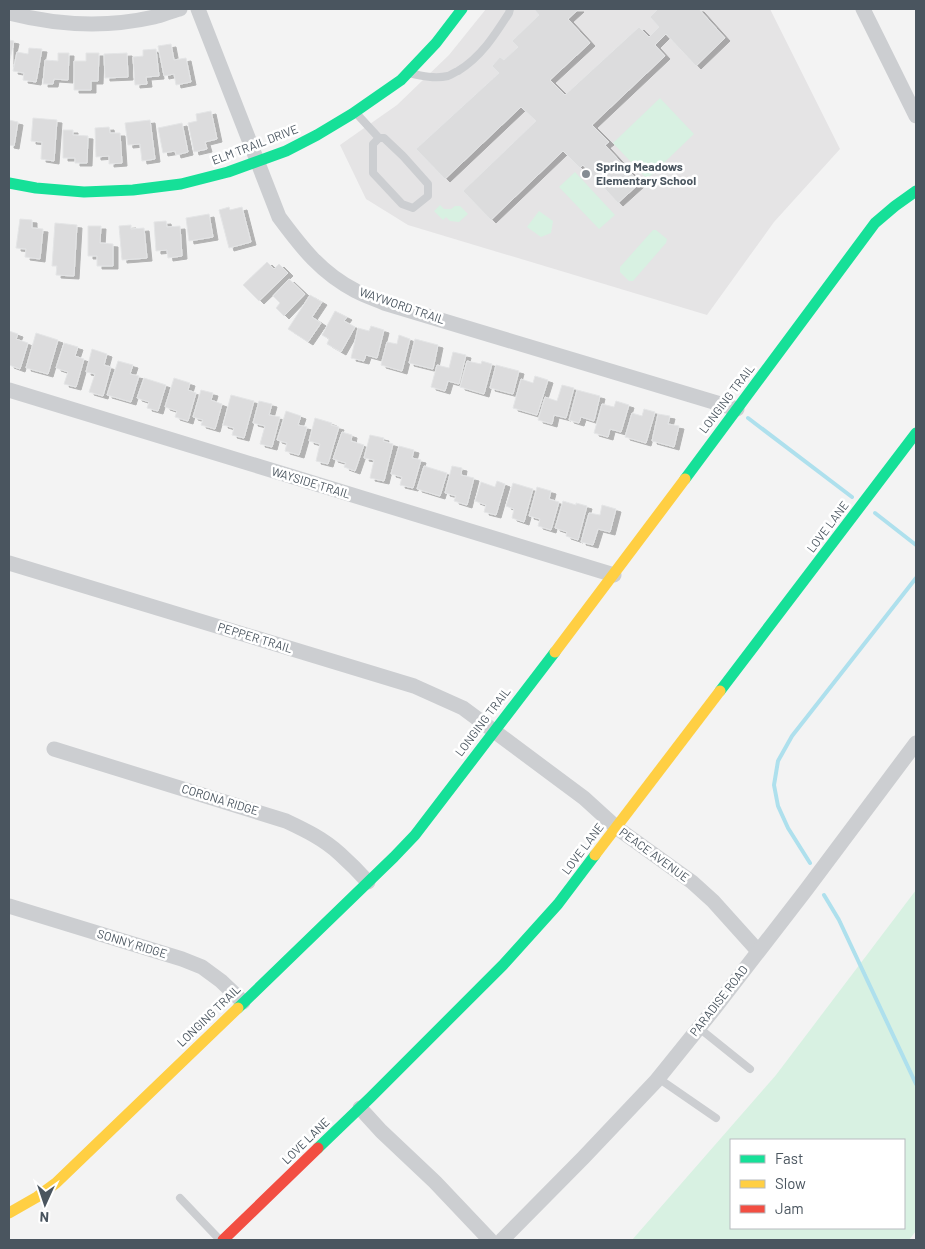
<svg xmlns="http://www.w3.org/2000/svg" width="925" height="1249" font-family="Barlow,sans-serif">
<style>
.education{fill:#e5e4e5}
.green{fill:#d8f1e2;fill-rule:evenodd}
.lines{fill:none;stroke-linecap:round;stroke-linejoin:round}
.stream{stroke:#aee0ed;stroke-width:4}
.building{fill:#dcdcdd;stroke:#e4e5e6;filter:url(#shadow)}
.lane{stroke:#ccced1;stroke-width:8}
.street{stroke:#ccced1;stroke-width:15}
.fast{stroke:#16e098;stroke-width:11}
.slow{stroke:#ffcf43;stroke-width:11}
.jam{stroke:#f24e42;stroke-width:11}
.poi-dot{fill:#858c93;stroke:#fff;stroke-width:2}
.labels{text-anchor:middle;stroke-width:5;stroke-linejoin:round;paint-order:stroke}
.street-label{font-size:12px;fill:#4a555f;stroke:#fff}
.poi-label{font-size:12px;font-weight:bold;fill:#4a555f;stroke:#fff;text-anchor:start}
</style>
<defs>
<filter id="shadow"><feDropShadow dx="5" dy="3" stdDeviation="0" flood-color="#0004"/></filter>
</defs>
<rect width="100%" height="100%" fill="#f3f3f3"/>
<path class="education" d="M 486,9 L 770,9 L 840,149 L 774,222 L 707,315 L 408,225 L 366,199 L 340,145 L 397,105 L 449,55 Z"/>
<g class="green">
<path d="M 660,98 L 694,134 L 647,179 L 613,143 Z"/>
<path d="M 575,172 L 615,215 L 599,229 L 559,187 Z"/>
<path d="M 440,205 L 444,209 L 451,209 L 455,206 L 460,206 L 468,214 L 459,222 L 450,221 L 446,217 L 443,220 L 434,211 Z"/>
<path d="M 539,211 L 553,221 L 551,233 L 541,237 L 527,227 Z"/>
<path d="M 653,230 L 656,230 L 667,239 L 666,243 L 633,281 L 629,281 L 620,272 L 620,267 Z"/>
<path d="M 916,890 L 916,1231 L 909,1240 L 632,1240 L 776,1075 ZM 904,1140 L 904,1228 L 731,1228 L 731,1140 Z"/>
</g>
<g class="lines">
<g class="stream">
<path d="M 748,418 L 852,497"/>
<path d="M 875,513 L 916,545"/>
<path d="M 810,863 L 788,828 L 778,806 L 774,785 L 778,761 L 792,736 L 916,578"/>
<path d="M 824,895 L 839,920 L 916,1084"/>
</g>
</g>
<g class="building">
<path d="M 534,9 L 579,9 L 568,19 L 590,43 L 550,80 L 565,95 L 639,27 L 649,37 L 659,27 L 650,17 L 658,9 L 699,9 L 725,38 L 696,66 L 666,34 L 655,45 L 665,56 L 592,125 L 609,142 L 605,145 L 640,183 L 618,203 L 583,165 L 580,168 L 563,151 L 491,220 L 463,191 L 536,121 L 521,107 L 445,179 L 416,149 L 499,73 L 492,66 L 500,57 L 504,60 L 518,47 L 512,41 L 539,15 Z"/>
<path d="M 9,40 L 14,41 L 9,64 Z"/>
<path d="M 171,44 L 174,60 L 186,58 L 191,82 L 176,85 L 174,74 L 164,76 L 158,46 Z"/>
<path d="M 29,48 L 42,49 L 36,82 L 23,80 L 24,73 L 13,71 L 17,52 L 28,54 Z"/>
<path d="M 156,49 L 159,76 L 146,77 L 147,84 L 135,85 L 133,57 L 143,56 L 143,50 Z"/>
<path d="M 58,53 L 69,53 L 68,80 L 54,79 L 53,84 L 43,84 L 45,60 L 58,61 Z"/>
<path d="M 86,53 L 99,53 L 98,81 L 91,81 L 91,90 L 74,90 L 74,61 L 86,61 Z"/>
<path d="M 127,53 L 128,77 L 105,78 L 104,54 Z"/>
<path d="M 211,111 L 217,139 L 205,142 L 207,149 L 194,152 L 188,123 L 197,121 L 196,114 Z"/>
<path d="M 33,118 L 57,120 L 54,161 L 41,159 L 42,142 L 31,141 Z"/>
<path d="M 9,120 L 18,122 L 14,146 L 9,145 Z"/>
<path d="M 150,120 L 155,159 L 142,161 L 140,144 L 128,145 L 125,123 Z"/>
<path d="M 182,123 L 188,152 L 176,155 L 175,151 L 163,153 L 158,128 Z"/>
<path d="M 109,127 L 110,133 L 120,133 L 122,163 L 109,164 L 109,156 L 96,157 L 95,128 Z"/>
<path d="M 63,130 L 73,130 L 73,135 L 88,136 L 87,163 L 75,163 L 75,158 L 63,158 Z"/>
<path d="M 229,207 L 230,210 L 242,207 L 251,242 L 229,248 L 219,210 Z"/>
<path d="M 209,214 L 213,237 L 189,241 L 186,218 Z"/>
<path d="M 20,219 L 32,220 L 32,228 L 43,229 L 40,259 L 25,257 L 26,249 L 16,248 Z"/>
<path d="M 166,221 L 167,227 L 180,226 L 182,256 L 168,258 L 167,250 L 156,251 L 154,222 Z"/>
<path d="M 55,223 L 77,225 L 74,276 L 56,275 L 57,266 L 52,266 Z"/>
<path d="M 131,225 L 131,229 L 144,228 L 147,258 L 122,260 L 119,226 Z"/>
<path d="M 88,226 L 101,226 L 100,243 L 113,244 L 113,266 L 97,266 L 97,256 L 88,256 Z"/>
<path d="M 267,262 L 274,269 L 279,264 L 288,273 L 259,301 L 243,285 Z"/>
<path d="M 289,279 L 305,294 L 284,316 L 276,308 L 280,303 L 273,296 Z"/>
<path d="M 310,295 L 322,302 L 312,317 L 321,323 L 308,342 L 288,329 Z"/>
<path d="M 335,311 L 347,317 L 344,321 L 355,327 L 341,352 L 327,344 L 329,339 L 322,335 Z"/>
<path d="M 371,326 L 384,330 L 377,358 L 366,355 L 364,361 L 351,358 L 358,328 L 369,331 Z"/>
<path d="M 9,331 L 18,334 L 16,339 L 28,343 L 20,369 L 9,365 Z"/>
<path d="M 36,333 L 58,340 L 48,374 L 26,368 Z"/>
<path d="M 399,335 L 410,339 L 402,371 L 381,365 L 387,342 L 397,344 Z"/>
<path d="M 415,339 L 438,345 L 433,369 L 409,363 Z"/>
<path d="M 64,343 L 78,347 L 75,356 L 84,359 L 76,387 L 64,384 L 68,372 L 56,368 Z"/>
<path d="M 92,349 L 107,354 L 104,365 L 111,367 L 103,396 L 89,392 L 95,374 L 86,372 Z"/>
<path d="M 453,352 L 466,355 L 459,384 L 448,381 L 445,391 L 431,387 L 437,365 L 449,368 Z"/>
<path d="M 118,361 L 133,365 L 130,374 L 139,376 L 131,402 L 107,395 Z"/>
<path d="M 467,361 L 481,364 L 482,361 L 492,364 L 484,394 L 460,387 Z"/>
<path d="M 496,365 L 519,371 L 513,394 L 490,388 Z"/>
<path d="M 535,376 L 548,380 L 537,415 L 513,408 L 521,379 L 533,383 Z"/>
<path d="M 144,378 L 166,385 L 158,411 L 147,408 L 149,402 L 137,398 Z"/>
<path d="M 174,378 L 190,383 L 188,390 L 196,393 L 188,421 L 175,417 L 177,411 L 165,407 Z"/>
<path d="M 562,385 L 574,388 L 566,418 L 554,415 L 552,424 L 538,420 L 545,397 L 557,401 Z"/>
<path d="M 201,390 L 213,393 L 211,400 L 222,404 L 215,429 L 201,425 L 203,420 L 193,417 Z"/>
<path d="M 577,390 L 600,396 L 594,421 L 581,417 L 579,423 L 569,420 Z"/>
<path d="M 231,395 L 254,401 L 244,438 L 232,435 L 234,428 L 223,425 Z"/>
<path d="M 259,401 L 272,404 L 269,415 L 280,417 L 272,447 L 260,444 L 265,426 L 253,423 Z"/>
<path d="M 616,401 L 629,405 L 621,432 L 610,429 L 608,437 L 594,433 L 602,404 L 614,407 Z"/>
<path d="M 644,409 L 655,412 L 646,443 L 625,437 L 632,413 L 642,416 Z"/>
<path d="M 286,411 L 301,416 L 298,425 L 307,427 L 299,455 L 285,451 L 287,443 L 277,440 Z"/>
<path d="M 658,414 L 670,416 L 668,424 L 679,426 L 674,447 L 652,441 Z"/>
<path d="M 315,418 L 332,423 L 331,425 L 339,427 L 328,464 L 316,461 L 320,444 L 309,441 Z"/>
<path d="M 342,432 L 352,435 L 351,441 L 364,445 L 355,471 L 344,467 L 346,463 L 333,459 Z"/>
<path d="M 370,435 L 384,438 L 383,441 L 393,444 L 384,481 L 370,478 L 374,460 L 364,458 Z"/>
<path d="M 399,446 L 414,450 L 412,458 L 421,460 L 413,488 L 400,485 L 402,477 L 391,474 Z"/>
<path d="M 424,466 L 447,473 L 440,496 L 417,489 Z"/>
<path d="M 452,466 L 462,468 L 461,475 L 474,478 L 467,505 L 454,501 L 456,496 L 445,493 Z"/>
<path d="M 497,481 L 505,484 L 496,515 L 484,512 L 486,505 L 475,501 L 481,482 L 495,487 Z"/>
<path d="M 513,483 L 533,489 L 524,522 L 512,518 L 514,509 L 506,506 Z"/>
<path d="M 537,487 L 551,491 L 549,499 L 559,502 L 551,530 L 538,526 L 540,519 L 529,516 Z"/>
<path d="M 563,501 L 576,505 L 576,503 L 587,506 L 578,540 L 566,536 L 567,532 L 555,528 Z"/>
<path d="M 602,505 L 616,509 L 610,532 L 598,529 L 593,545 L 581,542 L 589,513 L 600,515 Z"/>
</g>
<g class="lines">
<g class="lane">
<path d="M 409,73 C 422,76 435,79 448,76 C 451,75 455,72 458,71 C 481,57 495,35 509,13 L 510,9"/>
<path d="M 356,113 L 379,138 L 384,138 L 403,156 L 428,184 L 428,196 L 413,208 L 402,204 L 373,173 L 373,144 L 379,138"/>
<path d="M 699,1028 L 750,1069"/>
<path d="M 658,1078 L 716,1118"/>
<path d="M 180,1198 L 220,1240"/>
</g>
<g class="street">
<path d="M 198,9 L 279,217 C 302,248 321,273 356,291 C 365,296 375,299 384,303 L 737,409"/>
<path d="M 863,9 L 916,116"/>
<path d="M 9,13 C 56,25 106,28 154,17 C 163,15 171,11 180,9"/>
<path d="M 9,390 L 614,575"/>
<path d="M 9,563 L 414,686 L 463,708 L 584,798 L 617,828 L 692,882 L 713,901 L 758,951"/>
<path d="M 54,749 L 286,821 C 305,830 324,839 340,854 C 350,863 359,872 368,882"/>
<path d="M 9,906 L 182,959 L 202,967 L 221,981 L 243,1002"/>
<path d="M 360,1108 L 381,1131 L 435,1182 L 490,1240"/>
<path d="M 502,1240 L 583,1158 L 656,1081 L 714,1009 L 806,890 L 916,743"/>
</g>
<g class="fast">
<path d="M 9,183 L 36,188 L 84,192 L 133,190 L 181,184 L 228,172 L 286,151 L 317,135 L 352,114 L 401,80 L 436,43 L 462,9"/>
<path d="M 685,479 L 875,223 L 895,206 L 916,191"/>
<path d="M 720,691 L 916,433"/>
<path d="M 238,1008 L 394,857 L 415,835 L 555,652"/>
<path d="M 318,1148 L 370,1098 L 503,965 L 558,904 L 595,855"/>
</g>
<g class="slow">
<path d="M 555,652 L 685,479"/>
<path d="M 595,855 L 720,691"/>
<path d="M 9,1213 L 37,1197 L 56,1183 L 238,1008"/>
</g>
<path class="jam" d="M 223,1240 L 318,1148"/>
</g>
<circle class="poi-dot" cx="586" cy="174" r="5"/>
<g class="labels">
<g class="street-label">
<text transform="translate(255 145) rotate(-21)" y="4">ELM TRAIL DRIVE</text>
<text transform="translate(402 306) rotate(19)" y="4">WAYWORD TRAIL</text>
<text transform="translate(727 399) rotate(-53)" y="4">LONGING TRAIL</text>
<text transform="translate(311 483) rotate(17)" y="4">WAYSIDE TRAIL</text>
<text transform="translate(828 527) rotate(-53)" y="4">LOVE LANE</text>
<text transform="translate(255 638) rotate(17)" y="4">PEPPER TRAIL</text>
<text transform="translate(483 722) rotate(-53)" y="4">LONGING TRAIL</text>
<text transform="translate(220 800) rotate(17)" y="4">CORONA RIDGE</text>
<text transform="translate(583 849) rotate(-53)" y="4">LOVE LANE</text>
<text transform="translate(654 855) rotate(36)" y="4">PEACE AVENUE</text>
<text transform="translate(132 944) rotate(17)" y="4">SONNY RIDGE</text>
<text transform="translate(719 1001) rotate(-52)" y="4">PARADISE ROAD</text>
<text transform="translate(209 1016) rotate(-44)" y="4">LONGING TRAIL</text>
<text transform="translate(306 1141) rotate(-44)" y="4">LOVE LANE</text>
</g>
<g class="poi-label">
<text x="596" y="171">Spring Meadows<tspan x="596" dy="14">Elementary School</tspan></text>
</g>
</g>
<rect width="925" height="1249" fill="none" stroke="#4a555f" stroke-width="20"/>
<rect x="730" y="1139" width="175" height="90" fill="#ffffff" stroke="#b7bbbf"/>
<rect x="740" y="1155" width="25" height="8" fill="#16e098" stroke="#b7bbbf"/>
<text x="775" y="1164" font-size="15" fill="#4a555f">Fast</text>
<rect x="740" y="1180" width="25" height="8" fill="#ffcf43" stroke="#b7bbbf"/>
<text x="775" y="1189" font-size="15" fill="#4a555f">Slow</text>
<rect x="740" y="1205" width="25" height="8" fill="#f24e42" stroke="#b7bbbf"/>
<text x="775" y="1214" font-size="15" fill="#4a555f">Jam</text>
<g transform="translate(45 1204) rotate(183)" stroke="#ffffff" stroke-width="4" paint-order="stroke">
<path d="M0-4L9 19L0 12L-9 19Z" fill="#4a555f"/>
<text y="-8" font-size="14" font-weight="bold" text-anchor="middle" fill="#4a555f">N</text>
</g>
</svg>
